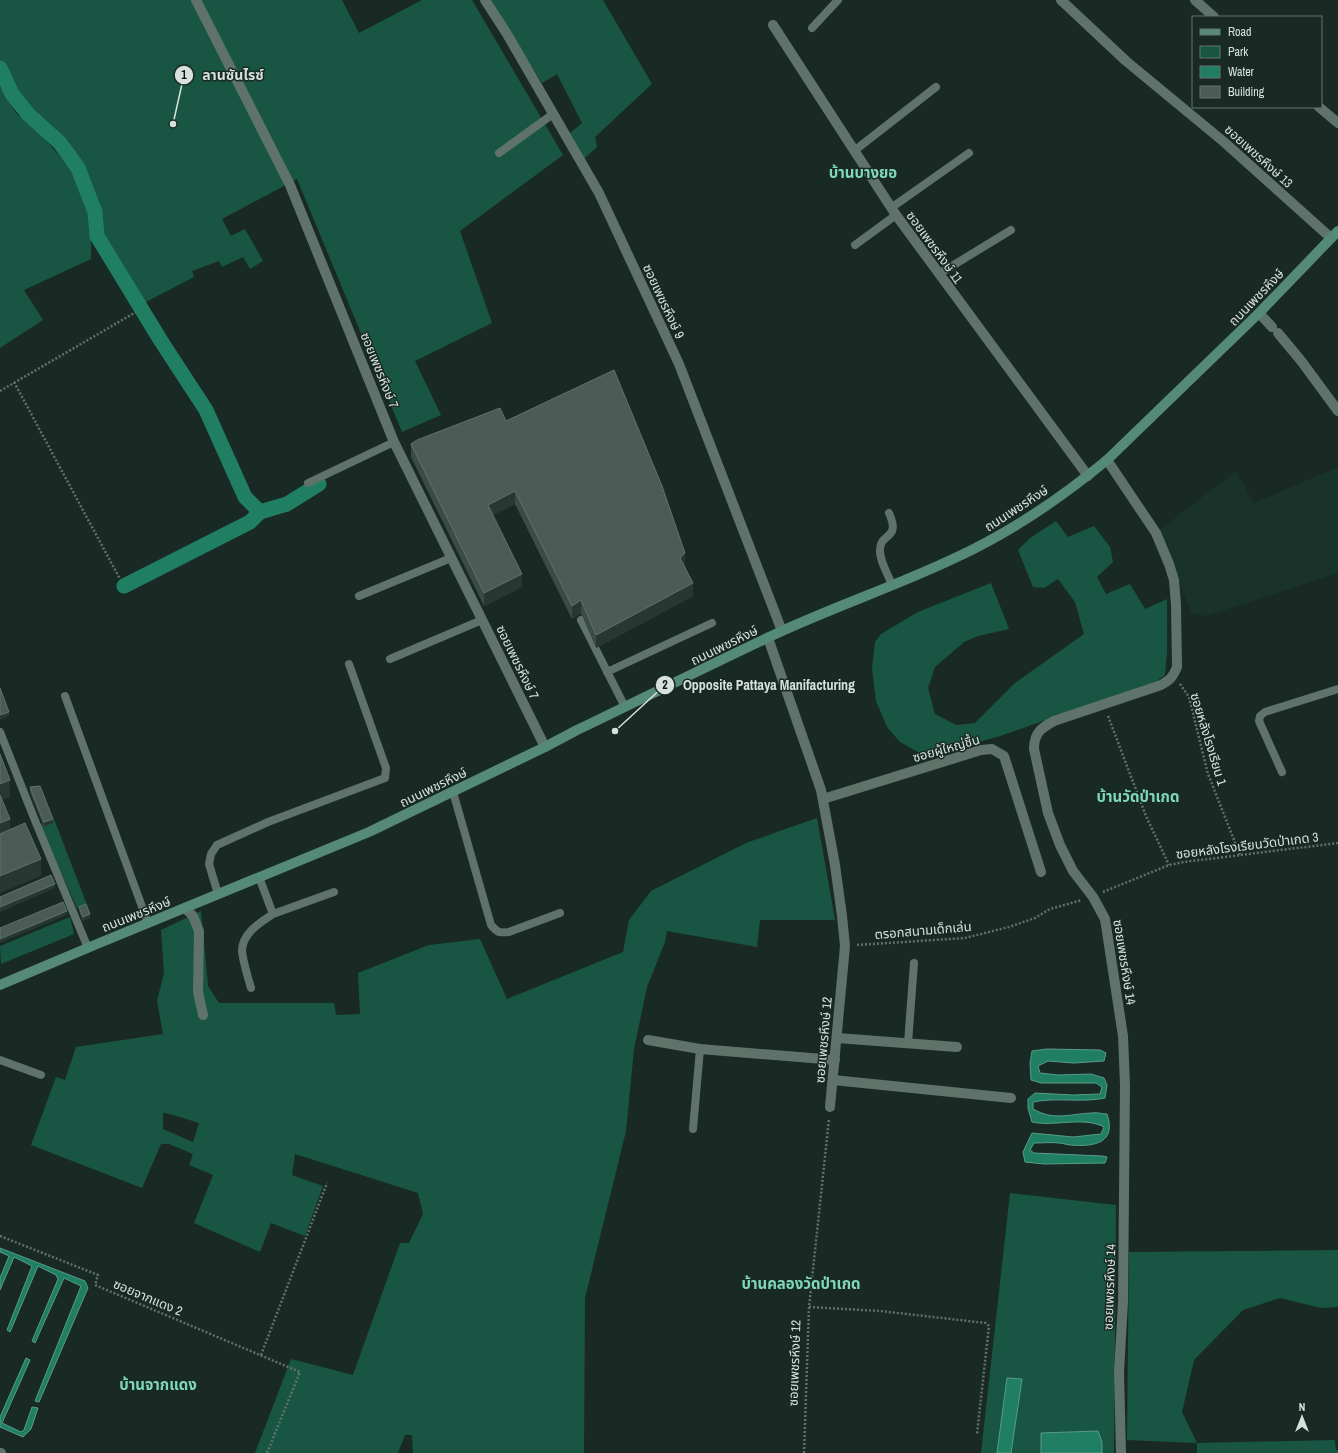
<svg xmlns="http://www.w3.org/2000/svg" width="1338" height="1453" font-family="'Archivo Narrow','Noto Sans Thai',sans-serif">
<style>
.built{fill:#19332a}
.green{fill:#185643;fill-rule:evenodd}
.water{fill:#207f63;stroke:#579c87}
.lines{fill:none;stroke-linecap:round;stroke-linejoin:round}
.canal{stroke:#207f63;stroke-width:15}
.path{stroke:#62706b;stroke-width:2.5;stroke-dasharray:2 2;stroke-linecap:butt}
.lane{stroke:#5f736b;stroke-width:8}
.street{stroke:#5f736b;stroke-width:10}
.secondary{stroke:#558a79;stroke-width:10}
.wall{fill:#3b4c45}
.shaded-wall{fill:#263831}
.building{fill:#4b5c56;stroke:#61716b}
.labels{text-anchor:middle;stroke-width:3;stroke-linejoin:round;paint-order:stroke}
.street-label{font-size:13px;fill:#d6e1dc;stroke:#192a24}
.quarter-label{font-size:15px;font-weight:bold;fill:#7ed8b8;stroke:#192a24}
.leader{fill:none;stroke:#d6e1dc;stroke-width:1.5}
.callout-dot{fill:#d6e1dc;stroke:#192a24;stroke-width:1.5}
.mark-label{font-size:12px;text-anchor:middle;font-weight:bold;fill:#111}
.callout-label{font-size:14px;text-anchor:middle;font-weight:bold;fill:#d6e1dc;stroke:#192a24;stroke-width:3;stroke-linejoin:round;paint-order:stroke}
</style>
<rect width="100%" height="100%" fill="#192a24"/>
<path class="built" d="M 1338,467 L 1338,573 L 1203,617 L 1202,614 L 1192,614 L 1158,531 L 1236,471 L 1254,503 Z"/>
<g class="green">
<path d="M 0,0 L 342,0 L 359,33 L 422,0 L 472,0 L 563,155 L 460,231 L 492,323 L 415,361 L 441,415 L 402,432 L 297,179 L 222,219 L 231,236 L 245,229 L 263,261 L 250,269 L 243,257 L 222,267 L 219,261 L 192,271 L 194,277 L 144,303 L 121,270 L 103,238 L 99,228 L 99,209 L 90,183 L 71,151 L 31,112 L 13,88 L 0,61 Z"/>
<path d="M 489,0 L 603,0 L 652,84 L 595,137 L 597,147 L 584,159 L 570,133 L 582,123 L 557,74 L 542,83 Z"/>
<path d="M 0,87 L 16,113 L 40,133 L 74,173 L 91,212 L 91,259 L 24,290 L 43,320 L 0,348 Z"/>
<path d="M 1056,521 L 1068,537 L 1094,526 L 1110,547 L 1113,562 L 1097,577 L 1106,594 L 1130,584 L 1145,609 L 1167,599 L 1167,651 L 1165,675 L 1157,681 L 1000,736 L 927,757 L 900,742 L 887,727 L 876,701 L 872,669 L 875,642 L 881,634 L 918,612 L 991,583 L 1009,629 L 978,636 L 964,642 L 935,667 L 928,688 L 935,714 L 956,725 L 975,723 L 1015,683 L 1084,634 L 1075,602 L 1058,579 L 1044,588 L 1033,587 L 1018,550 L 1030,538 Z"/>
<path d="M 817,818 L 835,920 L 760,920 L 757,947 L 667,931 L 665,942 L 647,987 L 634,1049 L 626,1131 L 585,1298 L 584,1453 L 413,1453 L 412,1435 L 405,1435 L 398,1453 L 255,1453 L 291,1359 L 353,1375 L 400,1243 L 409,1243 L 423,1214 L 418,1193 L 295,1154 L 292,1175 L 323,1186 L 305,1236 L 271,1223 L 260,1252 L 194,1223 L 213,1175 L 189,1165 L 193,1154 L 169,1144 L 161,1144 L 142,1188 L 31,1145 L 56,1077 L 65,1080 L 76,1047 L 163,1034 L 157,1001 L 164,973 L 161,930 L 201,911 L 208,986 L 219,1003 L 334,1003 L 336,1015 L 360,1014 L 358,973 L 429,945 L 480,939 L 507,999 L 623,952 L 629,920 L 651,891 L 746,843 ZM 163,1113 L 170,1114 L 199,1123 L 193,1142 L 163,1129 Z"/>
<path d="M 54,819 L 87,905 L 77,908 L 40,825 Z"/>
<path d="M 70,917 L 74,934 L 1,964 L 0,946 Z"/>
<path d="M 1010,1193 L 1116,1205 L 1114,1453 L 1102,1453 L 1102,1442 L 1098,1431 L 1042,1433 L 1041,1453 L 1011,1453 L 1022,1379 L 1008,1378 L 997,1453 L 981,1453 Z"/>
<path d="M 1338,1250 L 1338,1307 L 1321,1308 L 1280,1298 L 1243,1310 L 1194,1360 L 1182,1412 L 1197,1443 L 1335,1440 L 1336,1450 L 1338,1450 L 1338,1453 L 1197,1453 L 1197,1443 L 1127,1440 L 1129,1252 Z"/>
</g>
<g class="water">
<path d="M 1047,1049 L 1100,1050 L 1106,1053 L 1104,1061 L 1074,1063 L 1048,1061 L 1038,1066 L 1040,1073 L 1058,1075 L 1091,1074 L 1104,1078 L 1107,1085 L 1105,1098 C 1081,1103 1057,1097 1033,1102 L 1033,1109 C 1054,1121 1069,1114 1092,1113 C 1097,1112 1102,1114 1107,1114 C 1117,1143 1094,1147 1071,1145 C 1067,1145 1063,1143 1059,1143 C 1051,1142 1043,1143 1034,1143 L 1030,1150 L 1034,1153 L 1102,1156 L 1107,1157 L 1105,1163 L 1044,1164 L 1025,1162 L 1023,1152 L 1032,1133 L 1073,1137 L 1101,1134 L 1104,1127 C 1083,1116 1054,1127 1032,1122 L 1028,1108 L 1028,1099 L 1035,1093 L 1073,1095 L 1100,1094 L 1102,1087 L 1096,1083 L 1041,1083 L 1031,1080 L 1030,1063 L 1032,1051 Z"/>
<path d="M 0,1248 L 85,1281 L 88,1288 L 39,1402 L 35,1401 L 81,1286 L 64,1278 L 35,1343 L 32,1341 L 58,1279 L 56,1275 L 38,1266 L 10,1332 L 7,1330 L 32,1266 L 14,1257 L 0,1290 L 0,1278 L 9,1256 L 0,1252 Z"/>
<path d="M 26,1358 L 30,1360 L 2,1423 L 21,1432 L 24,1430 L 32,1407 L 38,1408 L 31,1429 L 23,1437 L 0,1427 L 0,1417 Z"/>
<path d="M 1007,1378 L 1022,1379 L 1011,1453 L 997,1453 Z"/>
<path d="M 1098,1431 L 1102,1442 L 1102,1453 L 1041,1453 L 1041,1433 Z"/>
</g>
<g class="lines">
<g class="canal">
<path d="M 0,68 L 12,94 L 28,114 L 60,143 L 78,168 L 95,212 L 97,236 L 161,341 L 206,410 L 245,497 L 260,512 L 287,504 L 319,484"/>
<path d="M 124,586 L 250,522 L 260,512"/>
</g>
<g class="path">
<path d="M 14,382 L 120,579"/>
<path d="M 0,391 L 136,312"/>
<path d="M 1180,684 L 1189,697 L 1208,774 L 1240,855"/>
<path d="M 1108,716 L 1146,816 L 1169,865"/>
<path d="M 1103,892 L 1169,865 L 1184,862 L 1338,843"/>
<path d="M 857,945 L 965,938 L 1009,927 L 1035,918 L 1050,909 L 1082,900"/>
<path d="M 0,1236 L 98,1275 L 95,1285 L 300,1372 L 267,1453"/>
<path d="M 809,1307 L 880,1311 L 986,1323 L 989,1326 L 977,1434"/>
<path d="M 261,1355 L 327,1183"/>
<path d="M 804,1453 L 809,1307 L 829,1119"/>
</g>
<g class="lane">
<path d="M 812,28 L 838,0"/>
<path d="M 854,151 L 936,87"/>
<path d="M 499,153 L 553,114"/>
<path d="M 891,208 L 969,153"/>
<path d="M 855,245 L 896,215"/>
<path d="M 939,274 L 1011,230"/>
<path d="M 308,483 L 394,442"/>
<path d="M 889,513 C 901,540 881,532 880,549 C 879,560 888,574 892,585"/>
<path d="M 359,596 L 451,558"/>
<path d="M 581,620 L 625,707"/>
<path d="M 390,659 L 482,620"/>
<path d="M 607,672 L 712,623"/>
<path d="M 65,696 L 148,923"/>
<path d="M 0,732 L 34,818 L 88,948"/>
<path d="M 1282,772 L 1259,721 L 1260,716 L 1265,712 L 1338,689"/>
<path d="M 453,792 L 491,925 C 498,933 499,933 509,932 L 560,913"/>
<path d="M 259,877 L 273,914 L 334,892"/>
<path d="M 218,894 L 209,864 L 211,854 L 217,845 L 268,822 L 385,778 L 386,768 L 349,664"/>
<path d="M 251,988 C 248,978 243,961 242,951 C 242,933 261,922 273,914"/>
<path d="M 908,1043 L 914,963"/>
<path d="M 0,1060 L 41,1075"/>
<path d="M 693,1129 L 700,1049"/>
</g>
<g class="street">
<path d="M 196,0 L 290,185 L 394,442 L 545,747"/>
<path d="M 485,0 L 507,34 L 599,193 L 679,364 L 782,631"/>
<path d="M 1061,0 L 1126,61 L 1224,142 L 1331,238"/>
<path d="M 1195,0 L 1214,17"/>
<path d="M 773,25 L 896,215 L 1088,476"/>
<path d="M 1319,107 L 1338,123"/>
<path d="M 1259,313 L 1272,327"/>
<path d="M 1278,333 L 1302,362 L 1338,411"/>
<path d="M 1107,460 L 1156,533 L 1169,564 L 1174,580 L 1176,605 L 1177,667 C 1173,677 1170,680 1161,685 L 1054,721 C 1041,728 1034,733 1034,749 L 1048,813 L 1060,845 L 1073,871 L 1093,897 L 1105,919 L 1123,1036 L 1125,1085 L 1123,1302 L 1119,1372 L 1121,1453"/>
<path d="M 768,638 L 821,790 L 835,865 L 842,916 L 845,946 L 830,1107"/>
<path d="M 823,799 L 981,750 L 992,749 L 1004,756 L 1041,872"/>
<path d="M 185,908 L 193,916 L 199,931 L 198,992 L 203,1015"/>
<path d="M 837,1038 L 957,1047"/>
<path d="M 648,1040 L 700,1049 L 835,1060"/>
<path d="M 833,1080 L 1011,1098"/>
<path d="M 0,1453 L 1,1453"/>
</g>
<path class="secondary" d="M 0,985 L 97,944 L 369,832 L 545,747 L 577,730 C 646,697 713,663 782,631 C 839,605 898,585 955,558 C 1009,533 1061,498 1107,460 L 1259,313 L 1338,231"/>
</g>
<g class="wall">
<path d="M 506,421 L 685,566 L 693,596 L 596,648 L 581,613 L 572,619 L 515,504 L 493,515 L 522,587 L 484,606 L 411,457 L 411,444 Z"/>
<path d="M 30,787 L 53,823 L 44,827 L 30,792 Z"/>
<path d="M 79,907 L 90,918 L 83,921 L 79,911 Z"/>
</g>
<g class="shaded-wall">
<path d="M 515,491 L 515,504 L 488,518 L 488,505 Z"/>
<path d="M 685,553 L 685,566 L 680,571 L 680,558 Z"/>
<path d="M 522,574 L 522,587 L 484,606 L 484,593 Z"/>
<path d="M 693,583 L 693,596 L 596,648 L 596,635 Z"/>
<path d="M 581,600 L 581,613 L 572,619 L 572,606 Z"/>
<path d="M 9,712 L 9,716 L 0,720 L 0,715 Z"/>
<path d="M 10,780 L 10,797 L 0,801 L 0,784 Z"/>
<path d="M 10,819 L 10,836 L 0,840 L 0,823 Z"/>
<path d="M 53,819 L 53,823 L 44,827 L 44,822 Z"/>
<path d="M 41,859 L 41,876 L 0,893 L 0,876 Z"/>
<path d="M 55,884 L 55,888 L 0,912 L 0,907 Z"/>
<path d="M 67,911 L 67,915 L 2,942 L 0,943 L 0,939 L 2,938 Z"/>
<path d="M 90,914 L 90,918 L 83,921 L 83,917 Z"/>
</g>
<g class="building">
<path d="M 614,370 L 662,486 L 685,553 L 680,558 L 693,583 L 596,635 L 581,600 L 572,606 L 515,491 L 488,505 L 522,574 L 484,593 L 411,444 L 417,440 L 500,408 L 506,421 Z"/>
<path d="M 0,688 L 9,712 L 0,715 Z"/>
<path d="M 0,754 L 10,780 L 0,784 Z"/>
<path d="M 40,786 L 53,819 L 44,822 L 30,787 Z"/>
<path d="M 0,795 L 10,819 L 0,823 Z"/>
<path d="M 25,823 L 41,859 L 0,876 L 0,834 Z"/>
<path d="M 51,875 L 55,884 L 0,907 L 0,897 Z"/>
<path d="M 63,902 L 67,911 L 2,938 L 0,939 L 0,928 Z"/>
<path d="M 86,904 L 90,914 L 83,917 L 79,907 Z"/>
</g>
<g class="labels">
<g class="street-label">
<text transform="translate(1259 156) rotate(42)" y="5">ซอยเพชรหึงษ์ 13</text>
<text transform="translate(935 247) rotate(54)" y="5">ซอยเพชรหึงษ์ 11</text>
<text transform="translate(1256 297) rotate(-46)" y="5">ถนนเพชรหึงษ์</text>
<text transform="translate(664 301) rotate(65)" y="5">ซอยเพชรหึงษ์ 9</text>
<text transform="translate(380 370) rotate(68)" y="5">ซอยเพชรหึงษ์ 7</text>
<text transform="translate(1016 508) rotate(-33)" y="5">ถนนเพชรหึงษ์</text>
<text transform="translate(724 645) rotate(-26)" y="5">ถนนเพชรหึงษ์</text>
<text transform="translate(518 662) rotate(64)" y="5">ซอยเพชรหึงษ์ 7</text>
<text transform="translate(1209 739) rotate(73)" y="5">ซอยหลังโรงเรียน 1</text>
<text transform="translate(946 748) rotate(-16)" y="5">ซอยผู้ใหญ่ชื้น</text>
<text transform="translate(433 787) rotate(-26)" y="5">ถนนเพชรหึงษ์</text>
<text transform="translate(1247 845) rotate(-7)" y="5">ซอยหลังโรงเรียนวัดป่าเกด 3</text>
<text transform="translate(136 914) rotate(-22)" y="5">ถนนเพชรหึงษ์</text>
<text transform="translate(923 930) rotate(-5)" y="5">ตรอกสนามเด็กเล่น</text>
<text transform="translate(1125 962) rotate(81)" y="5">ซอยเพชรหึงษ์ 14</text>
<text transform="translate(823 1040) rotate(-85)" y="5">ซอยเพชรหึงษ์ 12</text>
<text transform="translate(1109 1287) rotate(-88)" y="5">ซอยเพชรหึงษ์ 14</text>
<text transform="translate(148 1297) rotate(23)" y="5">ซอยจากแดง 2</text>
<text transform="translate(794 1363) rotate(-88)" y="5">ซอยเพชรหึงษ์ 12</text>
</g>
<g class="quarter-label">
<text x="863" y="178">บ้านบางยอ</text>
<text x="1138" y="802">บ้านวัดป่าเกด</text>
<text x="801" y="1289">บ้านคลองวัดป่าเกด</text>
<text x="158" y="1390">บ้านจากแดง</text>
</g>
</g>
<path class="leader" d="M173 124L184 75M615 731L665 685"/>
<g class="callout-dot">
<circle cx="173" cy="124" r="4"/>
<circle cx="615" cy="731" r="4"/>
<circle cx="184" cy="75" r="10"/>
<circle cx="665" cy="685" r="10"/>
</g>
<g class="mark-label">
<text x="184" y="79">1</text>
<text x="665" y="689">2</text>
</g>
<g class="callout-label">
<text x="233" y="80">ลานซันไรซ์</text>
<text x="769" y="690">Opposite Pattaya Manifacturing</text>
</g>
<rect x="1192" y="16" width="130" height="92" fill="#192a24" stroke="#65736e"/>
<rect x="1200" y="29" width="20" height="6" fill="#558a79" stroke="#65736e"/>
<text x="1228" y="36" font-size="12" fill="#d6e1dc">Road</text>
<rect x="1200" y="46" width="20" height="12" fill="#185643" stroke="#65736e"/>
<text x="1228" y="56" font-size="12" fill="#d6e1dc">Park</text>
<rect x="1200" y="66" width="20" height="12" fill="#207f63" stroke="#65736e"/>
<text x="1228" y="76" font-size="12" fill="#d6e1dc">Water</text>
<rect x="1200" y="86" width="20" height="12" fill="#4b5c56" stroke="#65736e"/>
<text x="1228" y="96" font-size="12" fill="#d6e1dc">Building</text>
<g transform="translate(1302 1417)" stroke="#192a24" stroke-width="3" paint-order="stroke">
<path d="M0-3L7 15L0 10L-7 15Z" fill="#d6e1dc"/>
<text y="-6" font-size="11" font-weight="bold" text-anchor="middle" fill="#d6e1dc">N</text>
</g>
</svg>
